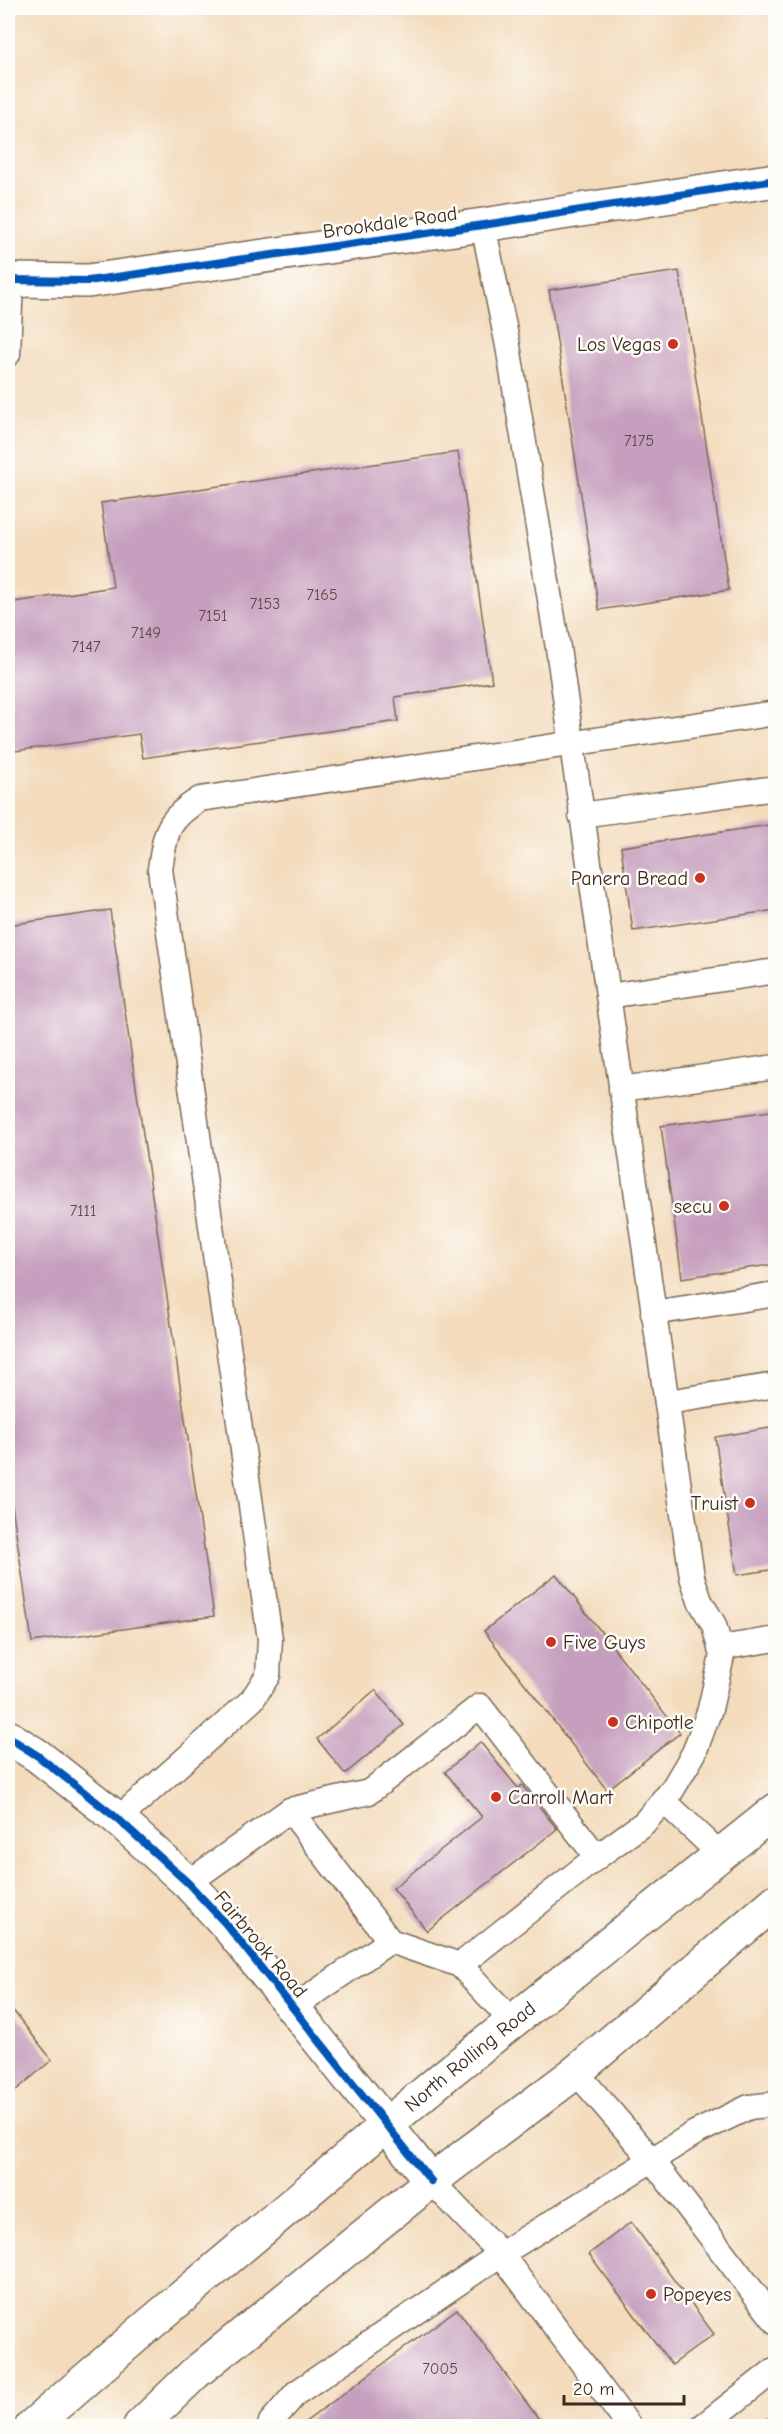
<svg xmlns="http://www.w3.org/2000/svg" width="783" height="2434" font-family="'Comic Neue',sans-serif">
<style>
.building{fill:#c69fbe}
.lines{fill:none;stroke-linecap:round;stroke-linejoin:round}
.service-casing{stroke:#7b6855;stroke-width:27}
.minor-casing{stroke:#7b6855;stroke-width:36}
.tertiary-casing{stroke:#7b6855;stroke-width:36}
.primary-casing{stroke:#7b6855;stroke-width:36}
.service{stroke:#fff;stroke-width:24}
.minor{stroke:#fff;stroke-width:33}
.tertiary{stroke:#fff;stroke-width:33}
.primary{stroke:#fff;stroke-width:33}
.cycleway-casing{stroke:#fdfcf7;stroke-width:11}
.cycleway{stroke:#0057b8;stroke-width:8}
.poi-dot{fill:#c8321e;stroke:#fdfcf7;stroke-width:2}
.labels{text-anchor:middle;stroke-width:5;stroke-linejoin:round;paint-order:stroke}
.number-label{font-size:16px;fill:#5e4746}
.street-label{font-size:20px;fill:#3b2a1e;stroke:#fdfcf7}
.poi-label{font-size:20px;fill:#3b2a1e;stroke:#fdfcf7;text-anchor:end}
</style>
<rect width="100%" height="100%" fill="#fdfcf7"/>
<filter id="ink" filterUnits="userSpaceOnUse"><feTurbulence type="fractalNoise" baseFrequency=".0167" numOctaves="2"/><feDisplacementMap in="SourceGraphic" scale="12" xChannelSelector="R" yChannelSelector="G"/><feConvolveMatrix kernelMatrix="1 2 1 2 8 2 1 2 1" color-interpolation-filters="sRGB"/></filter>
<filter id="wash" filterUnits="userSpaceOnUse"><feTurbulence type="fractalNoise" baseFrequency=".008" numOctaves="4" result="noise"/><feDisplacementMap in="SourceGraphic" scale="24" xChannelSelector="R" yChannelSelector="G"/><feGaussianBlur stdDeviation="1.35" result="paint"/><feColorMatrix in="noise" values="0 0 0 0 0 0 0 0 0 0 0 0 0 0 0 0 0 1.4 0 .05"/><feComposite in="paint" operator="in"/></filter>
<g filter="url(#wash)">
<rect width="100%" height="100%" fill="#f3dbbc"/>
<g id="blocks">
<g class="building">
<path d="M 679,271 L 729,590 L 599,610 L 549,290 Z"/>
<path d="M 458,452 L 492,682 L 395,697 L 398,721 L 143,758 L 139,734 L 8,752 L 8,603 L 113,587 L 101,503 Z"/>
<path d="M 776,824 L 776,910 L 633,931 L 621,847 Z"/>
<path d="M 110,910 L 214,1616 L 32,1642 L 8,1478 L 8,925 Z"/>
<path d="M 770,1111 L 776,1149 L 776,1264 L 682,1278 L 661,1126 Z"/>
<path d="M 776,1427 L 776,1569 L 737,1575 L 715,1437 Z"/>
<path d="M 556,1574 L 680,1733 L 607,1790 L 484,1631 Z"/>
<path d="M 375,1690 L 404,1725 L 345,1774 L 317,1739 Z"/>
<path d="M 480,1742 L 518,1788 L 522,1785 L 557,1829 L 427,1931 L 393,1888 L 482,1817 L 445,1772 Z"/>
<path d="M 8,2004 L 52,2060 L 8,2097 Z"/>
<path d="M 631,2222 L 714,2334 L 672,2365 L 589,2254 Z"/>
<path d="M 457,2309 L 544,2426 L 300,2426 Z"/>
<path d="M 776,2413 L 776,2426 L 757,2426 Z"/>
</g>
</g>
</g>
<g filter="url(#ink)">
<use href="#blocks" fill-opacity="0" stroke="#7b6855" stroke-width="1.5"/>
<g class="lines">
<g class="service-casing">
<g id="service">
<path d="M 8,354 L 11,280"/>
<path d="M 581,815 L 776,788"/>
<path d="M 608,996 L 776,971"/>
<path d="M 621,1089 L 776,1067"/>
<path d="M 653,1313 L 776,1294"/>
<path d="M 667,1402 L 776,1385"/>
<path d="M 720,1648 L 776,1639"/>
<path d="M 663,1800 L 720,1854"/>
<path d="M 290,1810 L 390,1941 L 460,1965 L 512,2021"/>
<path d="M 118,1819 L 252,1700 L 268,1675 L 270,1639 L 160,869 C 166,831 166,820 200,799 L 776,713"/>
<path d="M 188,1883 L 290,1810 L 369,1792 L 480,1706 L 597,1857"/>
<path d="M 460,1965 L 597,1857 L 644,1823 L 672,1790 L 694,1753 L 710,1709 L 722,1656 L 714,1625 L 700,1601 L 692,1577 L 558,648 L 508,346 L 483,225"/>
<path d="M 293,2008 L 390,1941"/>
<path d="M 576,2072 L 652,2160 L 776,2322"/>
<path d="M 431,2181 L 501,2254 L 629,2426"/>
<path d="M 270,2426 L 271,2422 L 296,2393 L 501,2254 L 695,2133 L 749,2107 L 776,2104"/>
<path d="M 703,2426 L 776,2369"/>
</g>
</g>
<g class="minor-casing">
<path id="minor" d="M 8,280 L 88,281 L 483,225 L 776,180"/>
</g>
<g class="tertiary-casing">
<path id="tertiary" d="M 8,1737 L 38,1756 L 118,1819 L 188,1883 L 226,1924 L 431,2181"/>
</g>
<g class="primary-casing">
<g id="primary">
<path id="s1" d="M 32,2426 L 143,2330 L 447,2074 L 776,1810"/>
<path d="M 140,2426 L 195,2373 L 431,2181 L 576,2072 L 776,1901"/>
</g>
</g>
<use href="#service" class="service"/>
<use href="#minor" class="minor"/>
<use href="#tertiary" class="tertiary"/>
<use href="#primary" class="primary"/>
<g class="cycleway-casing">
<g id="cycleway">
<path d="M 8,280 L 88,281 L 483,225 L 776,180"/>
<path d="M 8,1737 L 38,1756 L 118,1819 L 188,1883 L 226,1924 L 431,2181"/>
</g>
</g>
<use href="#cycleway" class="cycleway"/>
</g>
</g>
<g class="poi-dot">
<circle cx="673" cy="344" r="6"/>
<circle cx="700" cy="878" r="6"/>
<circle cx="724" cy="1206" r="6"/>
<circle cx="750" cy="1503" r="6"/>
<circle cx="551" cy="1642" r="6"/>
<circle cx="613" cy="1722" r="6"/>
<circle cx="496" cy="1797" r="6"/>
<circle cx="651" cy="2294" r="6"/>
</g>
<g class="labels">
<g class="number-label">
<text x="639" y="446">7175</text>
<text x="322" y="600">7165</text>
<text x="265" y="609">7153</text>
<text x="213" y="621">7151</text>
<text x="146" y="638">7149</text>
<text x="86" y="652">7147</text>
<text x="83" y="1216">7111</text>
<text x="440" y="2374">7005</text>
</g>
<g class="street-label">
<text transform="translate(390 222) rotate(-8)" y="7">Brookdale Road</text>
<text transform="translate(261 1944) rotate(50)" y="7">Fairbrook Road</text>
<text dy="7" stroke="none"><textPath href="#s1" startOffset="573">North Rolling Road</textPath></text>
</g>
<g class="poi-label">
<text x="661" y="351">Los Vegas</text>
<text x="688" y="885">Panera Bread</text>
<text x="712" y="1213">secu</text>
<text x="738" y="1510">Truist</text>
<text x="563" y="1649" text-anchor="start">Five Guys</text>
<text x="625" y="1729" text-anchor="start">Chipotle</text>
<text x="508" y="1804" text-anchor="start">Carroll Mart</text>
<text x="663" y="2301" text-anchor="start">Popeyes</text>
</g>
</g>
<rect width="783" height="2434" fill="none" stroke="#fdfcf7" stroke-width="30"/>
<path d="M564 2395v9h120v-9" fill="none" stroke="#3b2a1e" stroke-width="3"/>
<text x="573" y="2395" font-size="18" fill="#3b2a1e" stroke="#fdfcf7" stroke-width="4.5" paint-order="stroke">20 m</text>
</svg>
